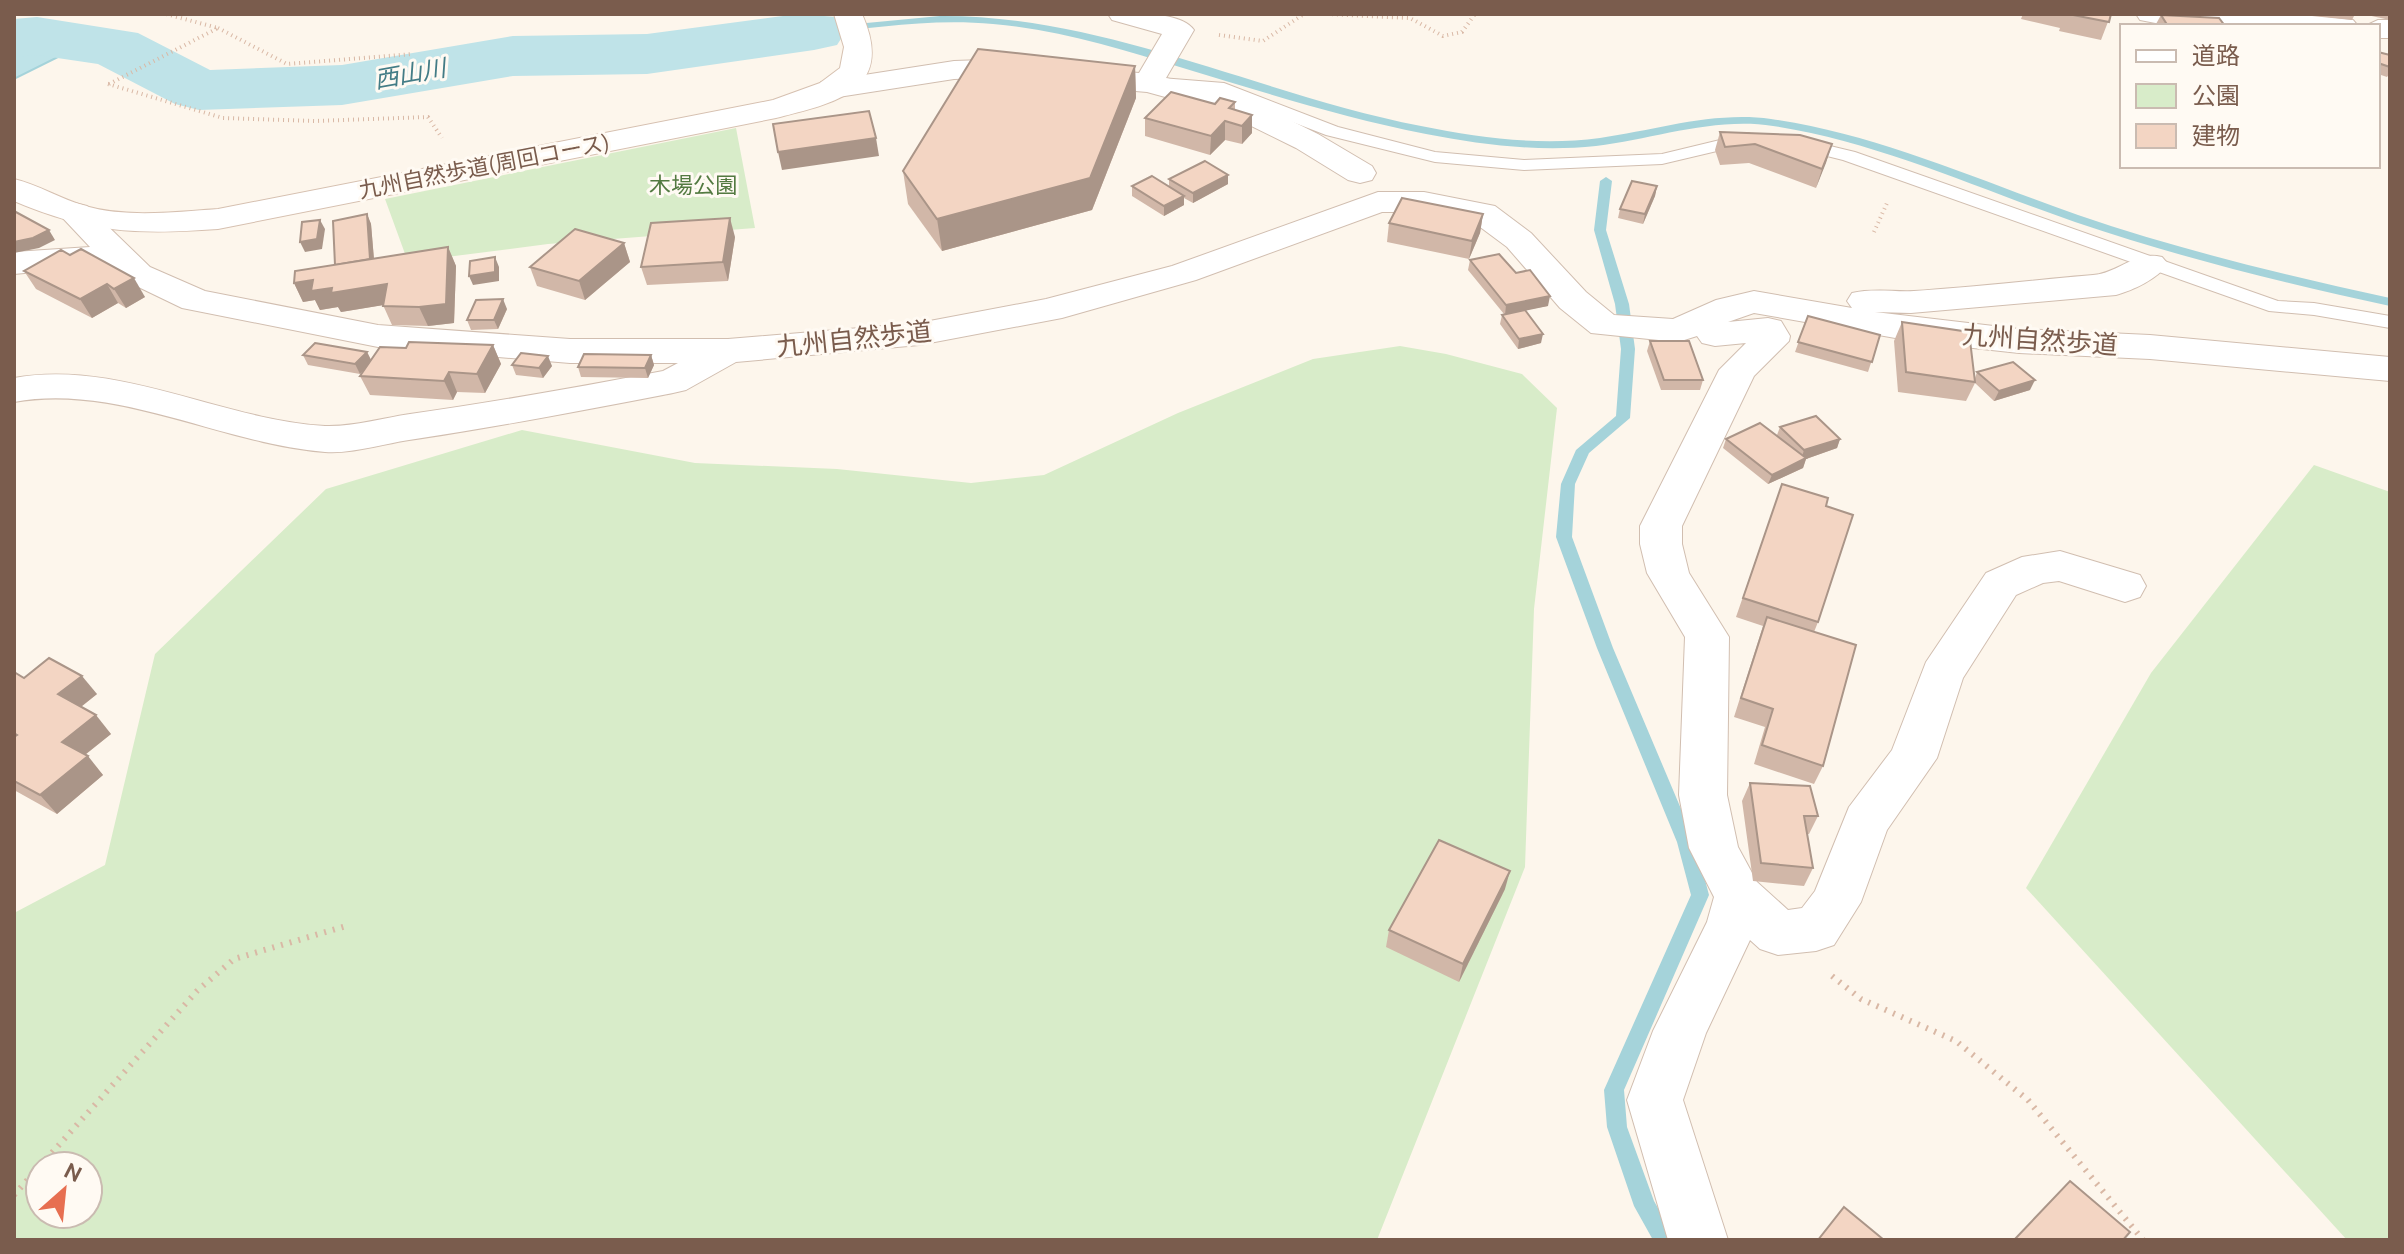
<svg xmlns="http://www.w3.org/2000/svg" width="2404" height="1254" font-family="Ubuntu,'Noto Sans JP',sans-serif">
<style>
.green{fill:#d8ecc9;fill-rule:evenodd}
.water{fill:#bfe3e8;stroke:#a5d3da;stroke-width:2}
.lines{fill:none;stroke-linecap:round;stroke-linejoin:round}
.stream{fill:#a5d3da;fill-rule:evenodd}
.river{fill:#bfe3e8;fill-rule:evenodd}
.lane-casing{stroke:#d1beb0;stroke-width:2}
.street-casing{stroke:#d1beb0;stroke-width:2}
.secondary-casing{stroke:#d6c0b0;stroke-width:2}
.path-far1{stroke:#d9b8a5;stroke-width:4;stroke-dasharray:1 4;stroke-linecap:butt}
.path{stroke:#d9b8a5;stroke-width:6;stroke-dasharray:2 7;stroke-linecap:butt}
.lane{fill:#fff;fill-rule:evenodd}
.street{fill:#fff;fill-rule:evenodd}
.secondary{fill:#fff;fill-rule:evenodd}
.wall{fill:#d1b7a8}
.shaded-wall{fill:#aa9588}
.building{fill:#f3d5c3;stroke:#aa9588;stroke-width:2}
.labels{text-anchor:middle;stroke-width:6;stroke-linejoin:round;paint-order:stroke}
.far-street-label{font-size:22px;fill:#7a5c4d;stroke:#fffaf3}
.far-park-label{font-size:22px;fill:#537a41;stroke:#fffaf3}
.far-water-label{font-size:24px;font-style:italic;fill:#437c86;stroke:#fffaf3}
.street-label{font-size:26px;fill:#7a5c4d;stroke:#fffaf3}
</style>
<rect width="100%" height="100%" fill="#fdf6ec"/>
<g class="green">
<path d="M 736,128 L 755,228 L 548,244 L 408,262 L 385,199 Z"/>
<path d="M 1400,346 L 1446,354 L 1522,374 L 1557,408 L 1534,609 L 1525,867 L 1377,1240 L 14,1240 L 14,913 L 105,865 L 155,654 L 326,489 L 522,430 L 695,463 L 837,469 L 971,483 L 1044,475 L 1178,413 L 1313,359 ZM 40,1166 L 88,1166 L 88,1214 L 40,1214 Z"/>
<path d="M 2314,465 L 2390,492 L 2390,1240 L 2347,1240 L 2026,888 L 2151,673 Z"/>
</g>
<path class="water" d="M 14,35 L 37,36 L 60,56 L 14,79 Z"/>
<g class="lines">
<g class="stream">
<path d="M 940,16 C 1106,15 1261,95 1421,126 C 1480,138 1540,146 1600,138 C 1657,130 1713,111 1771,119 C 1877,134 1978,180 2078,215 C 2180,250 2285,275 2390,298 L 2390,306 C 2284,283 2178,257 2075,222 C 1976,188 1878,142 1773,126 C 1713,117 1655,139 1596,146 C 1539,152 1482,145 1426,134 C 1343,118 1263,92 1183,68 C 1121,49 1057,29 993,24 C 933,18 873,28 814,34 L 809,31 L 814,28 Z"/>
<path d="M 1606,177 L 1612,181 L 1606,230 L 1629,304 L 1635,349 L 1630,418 L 1589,453 L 1575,484 L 1572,537 L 1613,648 L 1695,842 L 1709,895 L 1624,1090 L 1627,1127 L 1654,1201 L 1676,1240 L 1653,1240 L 1634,1206 L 1607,1127 L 1604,1090 L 1691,895 L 1677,842 L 1597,648 L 1556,537 L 1561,484 L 1576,450 L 1616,416 L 1621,349 L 1615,304 L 1594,230 L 1600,181 Z"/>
</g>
<path class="river" d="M 798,14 L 837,17 L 846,31 L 837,45 L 814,50 L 647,74 L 513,76 L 342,105 L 199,110 L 175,104 L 98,64 L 37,55 L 14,57 L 14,19 L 37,17 L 138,33 L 210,70 L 342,65 L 513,36 L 647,34 Z"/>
<g class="lane-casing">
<g id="lane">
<path d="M 1161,78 L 1224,83 L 1338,127 L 1435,152 L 1524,160 L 1662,154 L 1749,133 L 1758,138 L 1755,142 L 1662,164 L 1524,170 L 1435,162 L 1326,135 L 1215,92 L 1155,87 L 1153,83 Z"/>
<path d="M 1801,139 L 1855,152 L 2278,301 L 2314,303 L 2390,316 L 2390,328 L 2314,315 L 2269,311 L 1843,160 L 1795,148 L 1792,144 Z"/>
</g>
</g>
<g class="street-casing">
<g id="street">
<path d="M 1108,14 C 1130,14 1180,10 1194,30 L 1166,78 L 1249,100 L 1318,134 L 1372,166 L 1376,173 L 1372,180 L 1360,183 L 1348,180 L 1296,148 L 1227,114 L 1147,92 L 983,78 L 954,79 L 832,98 L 821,96 L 817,89 L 821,82 L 832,80 L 954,61 L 983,60 L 1139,73 L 1162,34 L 1112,20 Z"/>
<path d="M 2136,14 L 2301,14 L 2353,20 L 2358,26 L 2171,26 L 2140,20 Z"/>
<path d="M 2378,20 L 2390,20 L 2390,38 L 2378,38 L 2378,26 L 2365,26 Z"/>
<path d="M 1378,192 L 1424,192 L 1495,206 L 1531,233 L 1586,292 L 1614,315 L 1673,319 L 1716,300 L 1754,291 L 1852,308 L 1847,301 L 1852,293 C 1873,288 1893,292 1914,291 C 1974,287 2034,280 2093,275 C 2119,273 2135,250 2162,257 L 2168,264 C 2157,279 2134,290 2116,295 L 1911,313 L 1875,312 L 2019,329 L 2150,335 L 2390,357 L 2390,381 L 2150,359 L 2019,353 L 1918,342 L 1754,313 L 1728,322 L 1768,318 L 1781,321 L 1790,336 L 1789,341 L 1754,376 L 1682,526 L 1682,544 L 1689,573 L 1729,637 L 1727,795 L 1738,847 L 1757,882 L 1788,910 L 1802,908 L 1815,891 L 1849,807 L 1892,750 L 1926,662 L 1986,573 L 2022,557 L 2060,551 L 2140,575 L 2146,586 L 2140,597 L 2125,602 L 2059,581 L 2043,583 L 2016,595 L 1963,678 L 1937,758 L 1887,830 L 1861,902 L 1834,945 L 1816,951 L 1778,955 L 1760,949 L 1750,940 L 1706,1033 L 1683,1100 L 1728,1240 L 1668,1240 L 1627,1100 L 1653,1031 L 1707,922 L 1714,897 L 1689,848 L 1679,795 L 1685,637 L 1647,573 L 1640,544 L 1640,526 L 1719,370 L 1746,343 L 1715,346 L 1702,343 L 1697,336 L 1678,342 L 1591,333 L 1560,308 L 1507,247 L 1472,221 L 1424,212 L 1382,212 L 1196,280 L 1062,318 L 919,345 L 736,362 L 686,390 L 673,393 C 585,410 498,427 409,440 C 383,444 351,454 325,452 C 221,444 118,383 14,402 L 14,378 C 119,359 221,420 325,426 C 352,427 383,418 410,414 C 495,402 579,387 663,371 L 678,363 L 570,363 L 378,347 L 182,308 L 126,281 L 109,265 L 14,274 L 14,252 L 90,247 L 58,213 L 63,206 L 75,203 L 87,206 L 150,267 L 205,291 L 378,325 L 570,339 L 728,339 L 919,323 L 1046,299 L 1172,266 Z"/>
</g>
</g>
<g class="secondary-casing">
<path id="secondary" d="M 834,14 L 862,14 C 896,90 836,103 776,118 L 218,229 C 137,235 89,233 14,201 L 14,179 C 39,185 61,199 85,206 C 127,218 175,212 218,209 L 773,100 L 820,83 L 840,68 L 844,47 Z"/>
</g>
<g class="path-far1">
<path d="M 1327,14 L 1410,18 L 1443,36 L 1462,32 L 1475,14"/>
<path d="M 218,28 L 287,64 L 413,54"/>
<path d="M 1219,35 L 1263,41 L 1304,14"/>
<path d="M 108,84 L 223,118 L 315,121 L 428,117 L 442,138"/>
<path d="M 109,84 L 218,28 L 166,14"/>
<path d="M 1874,232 L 1887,203"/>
</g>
<g class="path">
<path d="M 1832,976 L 1861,999 L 1956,1041 L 2028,1100 L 2143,1240"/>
<path d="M 40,1166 L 197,991 L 234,959 L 346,926"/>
<path d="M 14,1195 L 40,1166"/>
</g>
<use href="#lane" class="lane"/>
<use href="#street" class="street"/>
<use href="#secondary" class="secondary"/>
</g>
<g class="wall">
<path d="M 2023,14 L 2111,14 L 2101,40 L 2059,31 L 2060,28 L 2021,19 Z"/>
<path d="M 2292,14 L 2355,14 L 2352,20 Z"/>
<path d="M 2367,14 L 2390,14 L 2390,20 L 2367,15 Z"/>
<path d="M 2161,15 L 2225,26 L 2158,26 L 2156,24 Z"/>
<path d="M 2378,52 L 2390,55 L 2390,73 L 2387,77 L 2378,74 Z"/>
<path d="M 1135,66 L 1136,98 L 1092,210 L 942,251 L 908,204 L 903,171 Z"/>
<path d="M 1235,102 L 1235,110 L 1252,133 L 1242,144 L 1225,140 L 1210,155 L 1145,136 L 1145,118 L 1215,104 Z"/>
<path d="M 1720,132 L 1832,144 L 1816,188 L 1749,163 L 1720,165 L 1715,150 Z"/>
<path d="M 1228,175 L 1228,184 L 1193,203 L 1184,198 L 1184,205 L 1164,216 L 1132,196 L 1132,186 L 1169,187 L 1169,179 Z"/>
<path d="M 1657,186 L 1655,196 L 1643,224 L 1618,218 L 1620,209 Z"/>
<path d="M 367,214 L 371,224 L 374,259 L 448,247 L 456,266 L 454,323 L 428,326 L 392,325 L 383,305 L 341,312 L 338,307 L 320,310 L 315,300 L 303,302 L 294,283 L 335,265 Z"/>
<path d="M 1483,214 L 1480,233 L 1469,259 L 1387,242 L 1389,223 Z"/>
<path d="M 735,237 L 728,281 L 647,285 L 641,267 Z"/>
<path d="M 624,243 L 630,262 L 585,300 L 537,286 L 530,267 Z"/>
<path d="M 61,250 L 145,297 L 126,308 L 118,303 L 92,318 L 36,289 L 24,271 Z"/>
<path d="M 1470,260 L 1516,273 L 1548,306 L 1525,310 L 1541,343 L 1518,349 L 1500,324 L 1502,315 L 1504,314 L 1468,270 Z"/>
<path d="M 507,309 L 498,329 L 471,330 L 467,320 Z"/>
<path d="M 1808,316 L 1880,335 L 1868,372 L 1795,352 Z"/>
<path d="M 1902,322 L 1975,378 L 1977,372 L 2030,390 L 1994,401 L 1975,383 L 1966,401 L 1898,392 L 1894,341 Z"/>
<path d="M 1650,341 L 1703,380 L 1700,390 L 1661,390 L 1647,351 Z"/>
<path d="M 493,345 L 501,364 L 485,393 L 457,392 L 453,400 L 370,395 L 360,376 L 364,370 L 360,374 L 308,365 L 303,355 L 367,352 L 371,360 L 406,348 Z"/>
<path d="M 651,355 L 654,365 L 648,378 L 581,377 L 578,367 Z"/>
<path d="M 512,365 L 552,366 L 543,378 L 516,375 Z"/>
<path d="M 1780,427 L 1840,439 L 1837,448 L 1806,459 L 1803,468 L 1768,484 L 1723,448 L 1726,439 L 1777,435 Z"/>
<path d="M 1775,504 L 1826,506 L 1818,622 L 1814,632 L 1823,766 L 1814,784 L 1754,764 L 1765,727 L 1734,717 L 1763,626 L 1736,617 Z"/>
<path d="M 14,672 L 24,678 L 97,694 L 81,707 L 111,734 L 85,755 L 103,775 L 57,814 L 14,790 Z"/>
<path d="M 1750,783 L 1818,816 L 1809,834 L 1807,834 L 1813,868 L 1804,886 L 1753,881 L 1742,801 Z"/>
<path d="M 1505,889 L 1459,982 L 1386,947 L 1389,930 Z"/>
</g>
<g class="shaded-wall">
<path d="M 1135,66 L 1136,98 L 1092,210 L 942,251 L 937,219 Z"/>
<path d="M 1252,115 L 1252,133 L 1242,144 L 1242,126 Z"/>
<path d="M 1225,121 L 1225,140 L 1210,155 L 1211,136 Z"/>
<path d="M 876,138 L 879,156 L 782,170 L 778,152 Z"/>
<path d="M 1832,144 L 1826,163 L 1816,188 L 1822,169 Z"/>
<path d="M 1228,175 L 1228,184 L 1193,203 L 1193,193 Z"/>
<path d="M 1657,186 L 1655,196 L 1643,224 L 1645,214 Z"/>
<path d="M 1184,196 L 1184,205 L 1164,216 L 1164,206 Z"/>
<path d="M 367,214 L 371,224 L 375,272 L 340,279 Z"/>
<path d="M 1483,214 L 1480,233 L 1469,259 L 1472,241 Z"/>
<path d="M 730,218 L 735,237 L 728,281 L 723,262 Z"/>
<path d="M 320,220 L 325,229 L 322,249 L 305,252 L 300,242 Z"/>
<path d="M 49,230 L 55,240 L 39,248 L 14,253 L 14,242 Z"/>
<path d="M 624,243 L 630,262 L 585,300 L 579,281 Z"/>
<path d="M 448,247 L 456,266 L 454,323 L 428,326 L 419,307 Z"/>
<path d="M 495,257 L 499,267 L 499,281 L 473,285 L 469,276 Z"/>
<path d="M 134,278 L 145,297 L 126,308 L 114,289 Z"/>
<path d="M 313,280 L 332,288 L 387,284 L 396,303 L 341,312 L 338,307 L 320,310 L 315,300 L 303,302 L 294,283 Z"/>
<path d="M 107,284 L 118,303 L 92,318 L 80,299 Z"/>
<path d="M 1550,296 L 1548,306 L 1505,315 L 1506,305 Z"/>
<path d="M 503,299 L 507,309 L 498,329 L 494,320 Z"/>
<path d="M 1543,334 L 1541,343 L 1518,349 L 1519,339 Z"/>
<path d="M 493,345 L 501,364 L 485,393 L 477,374 Z"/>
<path d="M 367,352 L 372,362 L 360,374 L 355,364 Z"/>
<path d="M 651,355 L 654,365 L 648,378 L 645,368 Z"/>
<path d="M 548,356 L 552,366 L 543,378 L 539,368 Z"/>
<path d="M 449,372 L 457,392 L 453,400 L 444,381 Z"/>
<path d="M 2035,380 L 2030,390 L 1994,401 L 1999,391 Z"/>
<path d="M 1840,439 L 1837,448 L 1806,459 L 1803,468 L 1768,484 L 1772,475 L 1801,460 L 1804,450 Z"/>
<path d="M 82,676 L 97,694 L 73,713 L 58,694 Z"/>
<path d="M 96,715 L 111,734 L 77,761 L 62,742 Z"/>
<path d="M 88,756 L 103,775 L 57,814 L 40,795 Z"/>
<path d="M 1510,871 L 1505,889 L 1459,982 L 1463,964 Z"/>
</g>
<g class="building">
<path d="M 2068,14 L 2111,14 L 2109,22 Z"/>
<path d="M 2161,15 L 2219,18 L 2225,26 L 2168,26 Z"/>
<path d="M 978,49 L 1135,66 L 1090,178 L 937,219 L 903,171 Z"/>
<path d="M 2378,52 L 2390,55 L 2390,67 L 2378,63 Z"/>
<path d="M 1171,92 L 1215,104 L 1220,98 L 1235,102 L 1229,108 L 1252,115 L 1242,126 L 1225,121 L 1211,136 L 1145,118 Z"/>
<path d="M 869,111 L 876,138 L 778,152 L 773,124 Z"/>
<path d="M 1720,132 L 1800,135 L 1832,144 L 1822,169 L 1755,144 L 1725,147 Z"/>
<path d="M 1205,161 L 1228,175 L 1193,193 L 1169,179 Z"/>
<path d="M 1152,176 L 1184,196 L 1164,206 L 1132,186 Z"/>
<path d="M 1632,181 L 1657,186 L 1645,214 L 1620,209 Z"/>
<path d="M 1402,198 L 1483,214 L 1472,241 L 1389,223 Z"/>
<path d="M 14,211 L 49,230 L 33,238 L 14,242 Z"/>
<path d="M 367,214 L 370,259 L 335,265 L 333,221 Z"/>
<path d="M 730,218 L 723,262 L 641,267 L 651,223 Z"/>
<path d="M 320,220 L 317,239 L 300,242 L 302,222 Z"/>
<path d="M 575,229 L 624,243 L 579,281 L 530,267 Z"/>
<path d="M 448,247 L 446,304 L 419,307 L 383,306 L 387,284 L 331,293 L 332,288 L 311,291 L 313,280 L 294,283 L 295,271 Z"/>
<path d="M 81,249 L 134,278 L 114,289 L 107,284 L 80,299 L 24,271 L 61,250 L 70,255 Z"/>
<path d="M 1499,254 L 1516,273 L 1530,270 L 1550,296 L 1506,305 L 1470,260 Z"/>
<path d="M 495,257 L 495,272 L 469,276 L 470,261 Z"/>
<path d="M 503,299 L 494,320 L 467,320 L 476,300 Z"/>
<path d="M 1525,310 L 1543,334 L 1519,339 L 1502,315 Z"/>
<path d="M 1808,316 L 1880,335 L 1872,362 L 1798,342 Z"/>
<path d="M 1902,322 L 1969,332 L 1975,382 L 1906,372 Z"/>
<path d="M 1650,341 L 1689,341 L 1703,380 L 1664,380 Z"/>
<path d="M 409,342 L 493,345 L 477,374 L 449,372 L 444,381 L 360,376 L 380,347 L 406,348 Z"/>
<path d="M 315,343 L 367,352 L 355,364 L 303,355 Z"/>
<path d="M 521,353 L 548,356 L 539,368 L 512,365 Z"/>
<path d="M 584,354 L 651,355 L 645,368 L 578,367 Z"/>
<path d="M 2013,362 L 2035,380 L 1999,391 L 1977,372 Z"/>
<path d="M 1816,416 L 1840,439 L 1804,450 L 1780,427 Z"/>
<path d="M 1760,423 L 1806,458 L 1772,475 L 1726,439 Z"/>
<path d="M 1782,484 L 1828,498 L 1826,506 L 1853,515 L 1818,622 L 1743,598 Z"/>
<path d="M 1767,617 L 1856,645 L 1823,766 L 1762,745 L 1773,709 L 1741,698 Z"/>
<path d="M 49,658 L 82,676 L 58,694 L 96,715 L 62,742 L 88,756 L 40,795 L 14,781 L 14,737 L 17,735 L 14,733 L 14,672 L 24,678 Z"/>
<path d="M 1750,783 L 1810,786 L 1818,816 L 1804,816 L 1813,868 L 1761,863 Z"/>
<path d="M 1439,840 L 1510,871 L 1463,964 L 1389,930 Z"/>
<path d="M 2070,1181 L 2130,1232 L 2123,1240 L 2014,1240 Z"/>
<path d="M 1844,1207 L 1884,1240 L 1818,1240 Z"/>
</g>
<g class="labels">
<g class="far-street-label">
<text transform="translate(484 166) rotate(-11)" y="8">九州自然歩道(周回コース)</text>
</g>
<g class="far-park-label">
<text x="693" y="193">木場公園</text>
</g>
<g class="far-water-label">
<text transform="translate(410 74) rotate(-10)" y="8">西山川</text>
</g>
<g class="street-label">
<text transform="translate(854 339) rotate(-6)" y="9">九州自然歩道</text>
<text transform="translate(2040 340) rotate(4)" y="9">九州自然歩道</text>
</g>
</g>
<rect width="2404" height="1254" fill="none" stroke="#7a5c4d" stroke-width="32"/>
<rect x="2120" y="24" width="260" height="144" fill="#fffaf3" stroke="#cabbb1" stroke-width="2"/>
<rect x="2136" y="50" width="40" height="12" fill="#ffffff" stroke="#cabbb1" stroke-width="2"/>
<text x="2192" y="64" font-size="24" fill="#7a5c4d">道路</text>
<rect x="2136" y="84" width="40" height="24" fill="#d8ecc9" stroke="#cabbb1" stroke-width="2"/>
<text x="2192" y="104" font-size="24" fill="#7a5c4d">公園</text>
<rect x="2136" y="124" width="40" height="24" fill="#f3d5c3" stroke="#cabbb1" stroke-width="2"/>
<text x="2192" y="144" font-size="24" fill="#7a5c4d">建物</text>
<g transform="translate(64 1190) rotate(27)"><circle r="38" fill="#fffaf3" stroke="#cabbb1" stroke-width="2"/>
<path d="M0-6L14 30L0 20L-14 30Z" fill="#e76f51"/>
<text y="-12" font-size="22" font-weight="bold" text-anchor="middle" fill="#7a5c4d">N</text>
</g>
</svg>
